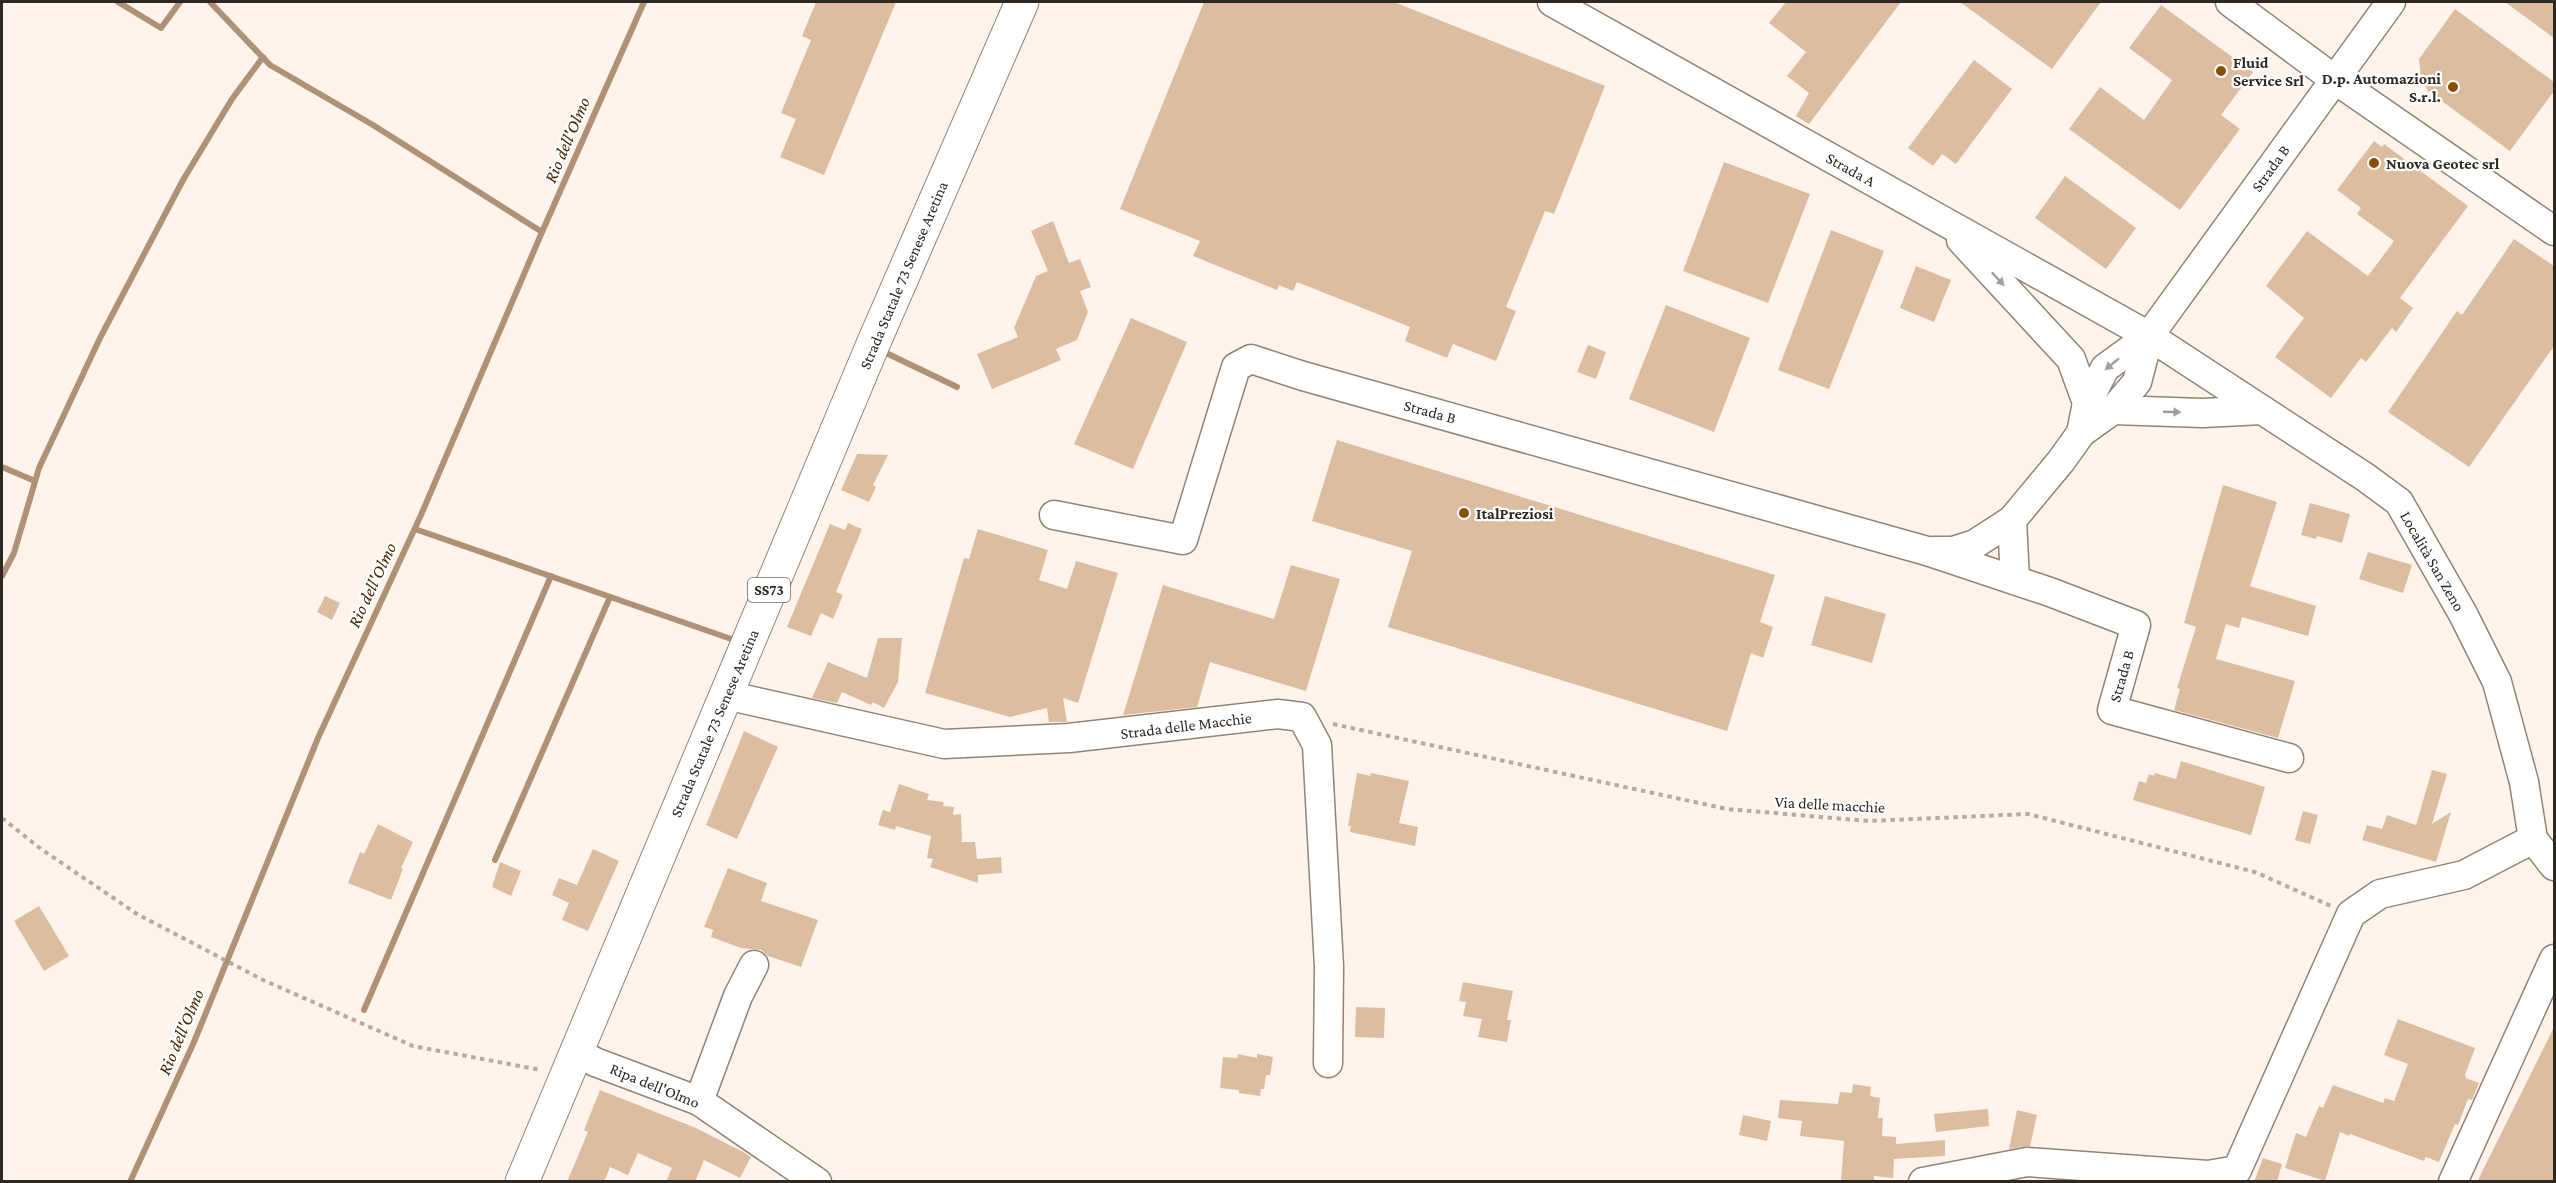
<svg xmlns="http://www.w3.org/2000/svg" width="2556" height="1183" font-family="'Crimson Pro',serif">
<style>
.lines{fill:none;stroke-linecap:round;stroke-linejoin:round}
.stream{stroke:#af9175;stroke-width:6}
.building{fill:#dcbda0}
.minor-casing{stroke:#928375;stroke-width:31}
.major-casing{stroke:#928375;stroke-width:35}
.path{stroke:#b4aca4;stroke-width:4;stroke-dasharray:4.5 4.5;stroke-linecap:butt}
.minor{stroke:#fff;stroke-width:28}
.major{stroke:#fff;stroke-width:33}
.oneway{fill:#a19e9c}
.poi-dot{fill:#895005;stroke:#fff;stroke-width:2}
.labels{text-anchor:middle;stroke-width:4.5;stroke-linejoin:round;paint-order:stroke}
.shield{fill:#fff;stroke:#6d6864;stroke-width:1.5}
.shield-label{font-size:15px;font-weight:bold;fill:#2e2822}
.poi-label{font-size:16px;font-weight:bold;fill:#2e2822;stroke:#fff;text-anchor:start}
.street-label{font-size:16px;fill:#2e2822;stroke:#fff}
.water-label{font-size:18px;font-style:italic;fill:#482905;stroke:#fff}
</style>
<rect width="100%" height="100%" fill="#fef4eb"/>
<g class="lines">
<g class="stream">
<path d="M 118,2 L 161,28 L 180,2"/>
<path d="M 210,2 L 270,65 L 373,125 L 542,232"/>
<path d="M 882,351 L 957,387"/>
<path d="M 2,467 L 35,481"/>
<path d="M 415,529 L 737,641"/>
<path d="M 2,576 L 14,553 L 39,468 L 100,338 L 183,180 L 232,99 L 263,57"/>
<path d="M 495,860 L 610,597"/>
<path d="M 364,1010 L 551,576"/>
<path d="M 130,1182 L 194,1042 L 318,738 L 421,515 L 542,232 L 644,2"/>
</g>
</g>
<g class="building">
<path d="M 816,2 L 896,2 L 824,175 L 780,157 L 796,119 L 781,113 L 811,40 L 802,36 Z"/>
<path d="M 1204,2 L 1394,2 L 1605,86 L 1554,214 L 1545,211 L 1506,307 L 1516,311 L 1496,361 L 1453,344 L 1447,358 L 1405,341 L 1410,327 L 1297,282 L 1293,291 L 1279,285 L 1277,290 L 1193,256 L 1200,241 L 1120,209 Z"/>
<path d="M 1786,2 L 1901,2 L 1809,124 L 1796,116 L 1809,93 L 1787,76 L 1806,52 L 1769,23 Z"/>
<path d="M 1960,2 L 2101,2 L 2052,69 Z"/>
<path d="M 2505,2 L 2554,2 L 2554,38 Z"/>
<path d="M 2161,5 L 2253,72 L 2221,115 L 2240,129 L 2180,210 L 2069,129 L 2100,87 L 2144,120 L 2172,80 L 2129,48 Z"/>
<path d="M 2455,9 L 2554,82 L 2554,91 L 2510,151 L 2428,91 L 2421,78 L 2419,59 Z"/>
<path d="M 1974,60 L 2012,89 L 1956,164 L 1942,154 L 1933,166 L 1908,148 Z"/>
<path d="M 2374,141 L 2382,147 L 2384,144 L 2468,206 L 2400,298 L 2413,308 L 2396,332 L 2392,328 L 2366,362 L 2361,358 L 2331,398 L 2275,357 L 2304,318 L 2266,286 L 2307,231 L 2368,276 L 2394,241 L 2357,214 L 2361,208 L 2337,190 Z"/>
<path d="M 1724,162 L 1810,194 L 1768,303 L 1683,271 Z"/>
<path d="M 2065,176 L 2136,228 L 2106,269 L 2035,218 Z"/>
<path d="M 1053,221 L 1069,263 L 1080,259 L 1091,287 L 1080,291 L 1088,312 L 1077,340 L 1056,349 L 1061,360 L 992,389 L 977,354 L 1018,337 L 1014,328 L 1036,276 L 1048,271 L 1031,231 Z"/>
<path d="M 1831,230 L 1884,251 L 1829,389 L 1778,370 Z"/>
<path d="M 2514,239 L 2554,266 L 2554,346 L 2469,467 L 2388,412 L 2457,311 L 2462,315 Z"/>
<path d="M 1916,266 L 1951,280 L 1934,322 L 1900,308 Z"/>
<path d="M 1666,305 L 1750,338 L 1714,432 L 1629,399 Z"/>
<path d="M 1131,318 L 1187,342 L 1133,469 L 1074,444 Z"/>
<path d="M 1588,345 L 1606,352 L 1596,379 L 1577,372 Z"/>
<path d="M 1337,440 L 1775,575 L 1760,622 L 1773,627 L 1763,658 L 1751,653 L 1727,731 L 1388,627 L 1412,551 L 1312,521 Z"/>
<path d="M 857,454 L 888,455 L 873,485 L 876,487 L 869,502 L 841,490 Z"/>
<path d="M 2223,485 L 2277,502 L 2250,586 L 2316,606 L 2308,636 L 2242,617 L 2239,628 L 2226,624 L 2216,659 L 2295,681 L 2278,738 L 2174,710 L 2180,689 L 2177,688 L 2196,627 L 2184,623 Z"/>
<path d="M 2310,503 L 2350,514 L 2342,543 L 2317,536 L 2316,539 L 2301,535 Z"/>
<path d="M 848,523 L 862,529 L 836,592 L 843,595 L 833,619 L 821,613 L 811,636 L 787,627 L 830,524 L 845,530 Z"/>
<path d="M 978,529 L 1048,550 L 1039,580 L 1067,589 L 1076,561 L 1118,573 L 1078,703 L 1063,698 L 1067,722 L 1049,722 L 1047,708 L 1010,717 L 925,693 L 964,558 L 969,559 Z"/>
<path d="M 2368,552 L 2412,565 L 2403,593 L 2359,579 Z"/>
<path d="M 1291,565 L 1340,579 L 1306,691 L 1210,662 L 1197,707 L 1123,715 L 1163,585 L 1274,619 Z"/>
<path d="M 325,596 L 340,603 L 332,620 L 317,612 Z"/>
<path d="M 1825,596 L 1886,614 L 1872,663 L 1811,645 Z"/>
<path d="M 878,638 L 902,638 L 898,682 L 884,708 L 873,702 L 871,705 L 842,692 L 837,703 L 812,698 L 828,662 L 867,678 Z"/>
<path d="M 744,731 L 778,747 L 737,839 L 706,825 Z"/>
<path d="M 2181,761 L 2265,787 L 2251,835 L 2133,800 L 2139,781 L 2146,783 L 2149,774 L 2154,776 L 2155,773 L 2176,779 Z"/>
<path d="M 2432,770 L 2447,774 L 2432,824 L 2451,812 L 2436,862 L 2362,840 L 2367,825 L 2382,829 L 2387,815 L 2416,825 Z"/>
<path d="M 1357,773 L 1370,776 L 1371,773 L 1409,781 L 1399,823 L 1418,827 L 1415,846 L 1350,832 L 1351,826 L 1348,826 Z"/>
<path d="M 899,784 L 929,794 L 927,800 L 944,802 L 943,806 L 954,807 L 953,815 L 961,814 L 962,842 L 975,842 L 977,859 L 1001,857 L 1002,873 L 978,875 L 978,883 L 930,867 L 933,859 L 927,858 L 931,836 L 896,826 L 895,830 L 878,825 L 883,810 L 890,812 Z"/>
<path d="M 2303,811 L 2318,815 L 2310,844 L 2295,840 Z"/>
<path d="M 378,824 L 413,842 L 401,868 L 403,869 L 391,900 L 348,883 L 360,852 L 364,854 Z"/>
<path d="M 593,849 L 619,861 L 588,931 L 562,920 L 569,903 L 552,895 L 559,878 L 577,885 Z"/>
<path d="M 500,862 L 521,871 L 511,896 L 492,887 Z"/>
<path d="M 728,868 L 767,883 L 761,901 L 818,920 L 801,967 L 768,956 L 761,950 L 741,948 L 711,937 L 713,930 L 704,927 Z"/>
<path d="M 39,906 L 69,956 L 44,971 L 14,921 Z"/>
<path d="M 1463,982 L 1513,991 L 1507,1020 L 1511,1020 L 1507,1042 L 1478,1037 L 1482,1019 L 1463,1016 L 1466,1002 L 1459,1001 Z"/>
<path d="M 1356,1007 L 1385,1008 L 1384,1038 L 1355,1037 Z"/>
<path d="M 2398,1019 L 2475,1048 L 2465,1075 L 2466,1078 L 2479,1083 L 2472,1100 L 2468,1099 L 2458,1125 L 2455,1124 L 2439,1162 L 2426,1157 L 2424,1161 L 2350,1134 L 2349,1136 L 2340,1132 L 2325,1181 L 2285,1168 L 2296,1133 L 2306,1137 L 2319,1106 L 2323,1108 L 2333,1085 L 2383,1103 L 2385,1098 L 2394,1101 L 2408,1064 L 2384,1055 Z"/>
<path d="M 2554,1027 L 2554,1182 L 2477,1182 Z"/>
<path d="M 1238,1054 L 1257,1058 L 1257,1054 L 1273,1057 L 1270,1075 L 1266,1075 L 1264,1089 L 1261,1089 L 1260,1096 L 1239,1093 L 1239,1090 L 1220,1088 L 1223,1057 L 1237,1058 Z"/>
<path d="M 1853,1084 L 1871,1087 L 1870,1096 L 1880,1098 L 1878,1118 L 1883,1118 L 1882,1136 L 1896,1137 L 1896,1144 L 1945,1140 L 1945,1156 L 1894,1159 L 1893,1178 L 1874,1176 L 1874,1182 L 1841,1182 L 1844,1141 L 1800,1136 L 1802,1121 L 1778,1118 L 1780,1100 L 1838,1104 L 1840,1092 L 1852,1093 Z"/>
<path d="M 600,1090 L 696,1128 L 745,1153 L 751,1157 L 740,1178 L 704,1160 L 695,1182 L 666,1182 L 672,1168 L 638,1153 L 628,1175 L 610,1167 L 604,1182 L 567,1182 L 588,1132 L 584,1130 Z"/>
<path d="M 1988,1109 L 1989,1126 L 1936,1132 L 1934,1114 Z"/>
<path d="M 2017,1110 L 2037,1115 L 2030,1146 L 2009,1149 Z"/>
<path d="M 1743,1115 L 1771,1121 L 1767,1141 L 1739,1135 Z"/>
<path d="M 2263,1158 L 2282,1164 L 2277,1182 L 2254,1182 Z"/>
</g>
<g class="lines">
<g class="minor-casing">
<g id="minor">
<path d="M 1552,2 L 2149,336 L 2365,477 L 2399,502 L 2463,614 L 2497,682 L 2524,782 L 2533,839 L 2554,866"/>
<path d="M 2230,2 L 2334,79 L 2554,231"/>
<path d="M 1961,240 L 2071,359 L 2087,403"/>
<path d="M 2113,410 L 2203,413 L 2262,410"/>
<path d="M 2081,433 L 2087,403 L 2105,368 L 2149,336 L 2391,2"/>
<path d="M 1054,515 L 1183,540 L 1236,367 L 1251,359 L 1303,376 L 1927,551 L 2050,592 L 2136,625 L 2112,710 L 2289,758"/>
<path d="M 2012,520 L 2015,580"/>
<path d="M 1933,551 L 1953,551 L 1975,544 L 2012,520 L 2061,461 L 2081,433 L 2113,410 L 2137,382 L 2149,336"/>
<path d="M 726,695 L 944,744 L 1069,738 L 1278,714 L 1302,717 L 1317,745 L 1329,967 L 1328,1063"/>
<path d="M 576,1051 L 595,1062 L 699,1101 L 817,1182"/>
<path d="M 699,1101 L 738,996 L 754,965"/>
<path d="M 1923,1182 L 2027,1162 L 2208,1175 L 2237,1170 L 2351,914 L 2380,894 L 2464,875 L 2533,839"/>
<path d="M 2453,1182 L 2554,959"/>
</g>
</g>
<g class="major-casing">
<path id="major" d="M 522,1182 L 874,342 L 1022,2"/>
</g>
<g class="path">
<path d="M 1333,724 L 1727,809 L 1868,821 L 2028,814 L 2255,872 L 2331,906"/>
<path d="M 2,818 L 41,849 L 137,914 L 263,980 L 413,1046 L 541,1070"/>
</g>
<use href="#minor" class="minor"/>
<use href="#major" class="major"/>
</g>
<defs><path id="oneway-solid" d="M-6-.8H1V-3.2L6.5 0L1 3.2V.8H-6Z" transform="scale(1.5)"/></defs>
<g class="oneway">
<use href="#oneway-solid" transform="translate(1998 279) rotate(47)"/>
<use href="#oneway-solid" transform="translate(2112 364) rotate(141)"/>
<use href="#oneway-solid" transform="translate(2172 412) rotate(2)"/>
</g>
<g class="poi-dot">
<circle cx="2221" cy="71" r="6"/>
<circle cx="2453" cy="87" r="6"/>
<circle cx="2374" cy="163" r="6"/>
<circle cx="1464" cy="513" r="6"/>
</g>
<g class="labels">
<rect class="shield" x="748" y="578" width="42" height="24" rx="4.5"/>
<g class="shield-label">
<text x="769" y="595">SS73</text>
</g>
<g class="poi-label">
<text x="2233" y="68">Fluid<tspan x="2233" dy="18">Service Srl</tspan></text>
<text x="2441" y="84" text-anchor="end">D.p. Automazioni<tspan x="2441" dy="18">S.r.l.</tspan></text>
<text x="2386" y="169">Nuova Geotec srl</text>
<text x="1476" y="519">ItalPreziosi</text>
</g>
<g class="street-label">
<text transform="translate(2270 168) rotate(-54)" y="6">Strada B</text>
<text transform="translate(1851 169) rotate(29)" y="6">Strada A</text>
<text transform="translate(903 275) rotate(-67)" y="6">Strada Statale 73 Senese Aretina</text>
<text transform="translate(1430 411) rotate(15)" y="6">Strada B</text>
<text transform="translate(2433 561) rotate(60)" y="6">Località San Zeno</text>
<text transform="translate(2121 676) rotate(-74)" y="6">Strada B</text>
<text transform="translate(714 723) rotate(-67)" y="6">Strada Statale 73 Senese Aretina</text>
<text transform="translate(1186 725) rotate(-7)" y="6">Strada delle Macchie</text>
<text transform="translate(1830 804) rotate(3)" y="6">Via delle macchie</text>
<text transform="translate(655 1085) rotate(22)" y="6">Ripa dell'Olmo</text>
</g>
<g class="water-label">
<text transform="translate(567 140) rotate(-67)" y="6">Rio dell'Olmo</text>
<text transform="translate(372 585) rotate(-65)" y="6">Rio dell'Olmo</text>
<text transform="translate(181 1032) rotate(-67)" y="6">Rio dell'Olmo</text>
</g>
</g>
<rect width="2556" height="1183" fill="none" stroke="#2e2822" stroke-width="6"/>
</svg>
